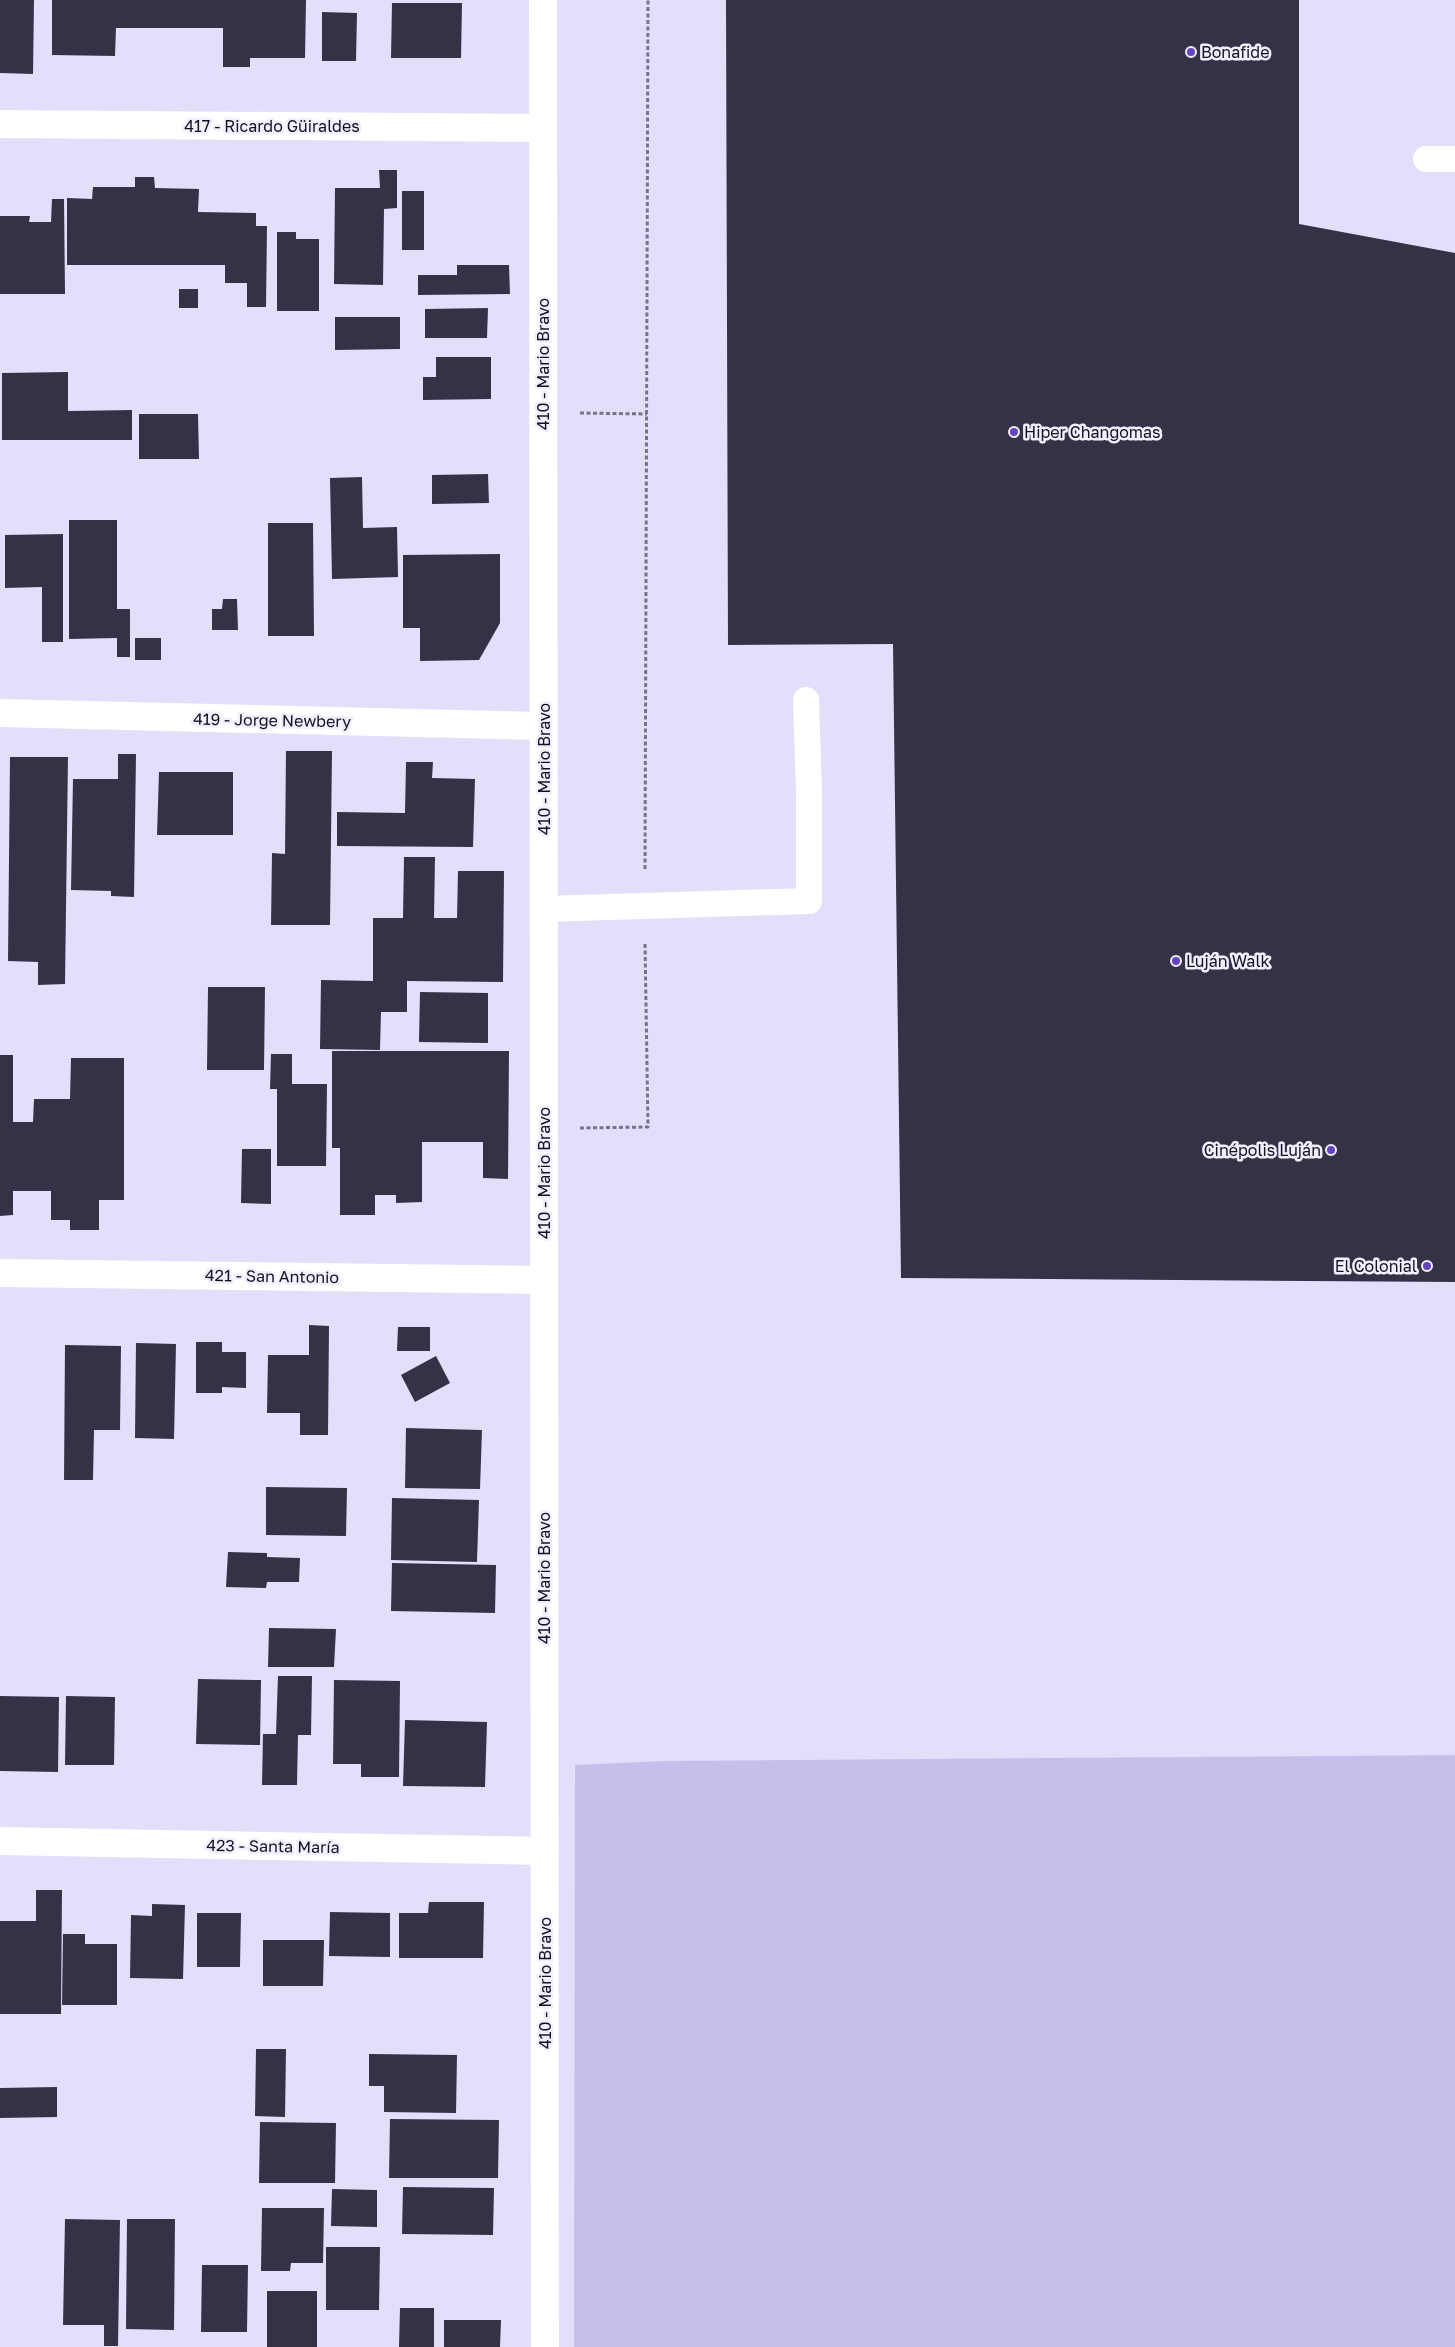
<svg xmlns="http://www.w3.org/2000/svg" width="1455" height="2347" font-family="'Golos Text',sans-serif">
<style>
.green{fill:#c5c0eb}
.building{fill:#353247}
.lines{fill:none;stroke-linecap:round;stroke-linejoin:round}
.path{stroke:#777487;stroke-width:3;stroke-dasharray:4 2.5;stroke-linecap:butt}
.lane{stroke:#fff;stroke-width:26}
.street{stroke:#fff;stroke-width:28}
.secondary{stroke:#fff;stroke-width:28}
.poi-dot{fill:#6545bd;stroke:#f0eeff;stroke-width:2}
.labels{text-anchor:middle;stroke-width:5;stroke-linejoin:round;paint-order:stroke}
.poi-label{font-size:16px;fill:#14121c;stroke:#f0eeff;text-anchor:start}
.street-label{font-size:16px;fill:#14121c;stroke:#f0eeff}
</style>
<rect width="100%" height="100%" fill="#e2dffb"/>
<path class="green" d="M 1455,1755 L 1455,2347 L 574,2347 L 575,1765 L 664,1761 Z"/>
<g class="building">
<path d="M 0,0 L 34,0 L 33,74 L 0,73 Z"/>
<path d="M 52,0 L 306,0 L 305,58 L 250,58 L 250,67 L 223,67 L 223,28 L 116,28 L 115,56 L 52,55 Z"/>
<path d="M 726,0 L 1299,0 L 1299,224 L 1455,253 L 1455,1282 L 901,1278 L 893,644 L 728,645 Z"/>
<path d="M 392,3 L 462,3 L 461,58 L 391,58 Z"/>
<path d="M 322,12 L 357,13 L 356,61 L 322,61 Z"/>
<path d="M 379,170 L 397,170 L 397,208 L 384,209 L 383,285 L 334,284 L 335,188 L 380,188 Z"/>
<path d="M 135,177 L 154,177 L 155,188 L 199,189 L 198,212 L 256,213 L 256,226 L 267,226 L 266,307 L 247,307 L 247,283 L 225,283 L 225,265 L 67,265 L 67,198 L 92,199 L 93,187 L 135,187 Z"/>
<rect x="402" y="191" width="22" height="59"/>
<path d="M 52,199 L 64,199 L 65,294 L 0,294 L 0,216 L 30,216 L 29,222 L 51,222 Z"/>
<path d="M 277,232 L 296,232 L 296,239 L 319,239 L 319,311 L 277,311 Z"/>
<path d="M 457,265 L 509,265 L 510,294 L 418,295 L 418,275 L 457,275 Z"/>
<rect x="179" y="289" width="19" height="19"/>
<path d="M 488,308 L 487,338 L 425,338 L 425,309 Z"/>
<path d="M 335,317 L 400,317 L 400,349 L 335,350 Z"/>
<path d="M 436,357 L 491,357 L 491,399 L 423,400 L 423,377 L 436,377 Z"/>
<path d="M 68,372 L 68,411 L 132,410 L 132,440 L 2,440 L 2,373 Z"/>
<path d="M 139,414 L 198,414 L 199,459 L 139,459 Z"/>
<path d="M 488,474 L 489,503 L 432,504 L 432,475 Z"/>
<path d="M 362,477 L 363,528 L 397,527 L 398,577 L 332,579 L 330,478 Z"/>
<path d="M 69,520 L 117,520 L 117,609 L 130,609 L 130,657 L 117,657 L 117,638 L 69,639 Z"/>
<path d="M 268,523 L 313,523 L 314,636 L 268,636 Z"/>
<path d="M 63,534 L 63,642 L 42,642 L 42,587 L 5,588 L 5,535 Z"/>
<path d="M 500,554 L 500,623 L 479,660 L 420,661 L 420,628 L 403,628 L 403,555 Z"/>
<path d="M 223,599 L 237,599 L 238,630 L 212,630 L 212,609 L 222,609 Z"/>
<rect x="135" y="638" width="26" height="22"/>
<path d="M 286,751 L 332,751 L 330,925 L 271,925 L 272,853 L 285,854 Z"/>
<path d="M 118,754 L 136,754 L 134,897 L 111,896 L 111,891 L 71,890 L 73,779 L 118,779 Z"/>
<path d="M 10,757 L 68,757 L 65,984 L 38,985 L 38,962 L 8,961 Z"/>
<path d="M 406,762 L 433,762 L 432,778 L 475,779 L 473,847 L 337,846 L 337,812 L 405,813 Z"/>
<path d="M 159,772 L 233,772 L 233,835 L 157,835 Z"/>
<path d="M 404,857 L 435,857 L 434,918 L 457,918 L 458,871 L 504,871 L 503,982 L 407,981 L 407,1012 L 381,1012 L 380,1050 L 320,1049 L 321,980 L 373,981 L 373,918 L 403,918 Z"/>
<path d="M 208,987 L 265,987 L 264,1070 L 207,1070 Z"/>
<path d="M 420,992 L 488,993 L 488,1043 L 419,1042 Z"/>
<path d="M 332,1051 L 509,1051 L 508,1179 L 483,1178 L 483,1142 L 422,1142 L 422,1202 L 396,1203 L 396,1195 L 375,1195 L 375,1215 L 340,1215 L 340,1148 L 332,1148 Z"/>
<path d="M 271,1054 L 292,1054 L 292,1084 L 327,1084 L 326,1166 L 277,1166 L 277,1089 L 270,1089 Z"/>
<path d="M 0,1055 L 13,1055 L 13,1122 L 33,1122 L 34,1099 L 70,1099 L 71,1058 L 124,1058 L 124,1200 L 99,1200 L 99,1230 L 70,1230 L 70,1220 L 51,1220 L 51,1191 L 13,1191 L 13,1215 L 0,1216 Z"/>
<path d="M 242,1149 L 271,1149 L 271,1204 L 241,1203 Z"/>
<path d="M 309,1325 L 329,1326 L 328,1435 L 300,1435 L 300,1413 L 267,1413 L 268,1355 L 309,1355 Z"/>
<path d="M 398,1327 L 430,1327 L 430,1351 L 397,1351 Z"/>
<path d="M 196,1342 L 222,1342 L 222,1352 L 246,1352 L 246,1388 L 222,1387 L 222,1393 L 196,1393 Z"/>
<path d="M 136,1343 L 176,1344 L 174,1439 L 135,1438 Z"/>
<path d="M 65,1345 L 121,1346 L 120,1430 L 94,1430 L 93,1480 L 64,1480 Z"/>
<path d="M 436,1356 L 450,1383 L 415,1402 L 401,1375 Z"/>
<path d="M 406,1428 L 482,1430 L 480,1489 L 405,1488 Z"/>
<path d="M 266,1487 L 347,1488 L 346,1536 L 266,1535 Z"/>
<path d="M 392,1498 L 479,1500 L 477,1562 L 391,1560 Z"/>
<path d="M 228,1552 L 267,1553 L 267,1557 L 300,1558 L 299,1582 L 267,1582 L 266,1588 L 226,1587 Z"/>
<path d="M 392,1563 L 496,1565 L 495,1613 L 391,1611 Z"/>
<path d="M 269,1628 L 336,1629 L 334,1667 L 268,1667 Z"/>
<path d="M 278,1676 L 312,1676 L 311,1735 L 298,1735 L 297,1785 L 262,1785 L 263,1734 L 276,1734 Z"/>
<path d="M 198,1679 L 261,1680 L 260,1745 L 196,1744 Z"/>
<path d="M 334,1680 L 400,1681 L 399,1777 L 361,1777 L 361,1764 L 333,1764 Z"/>
<path d="M 0,1696 L 59,1697 L 58,1772 L 0,1771 Z"/>
<path d="M 66,1696 L 115,1697 L 114,1765 L 65,1765 Z"/>
<path d="M 405,1720 L 487,1722 L 485,1787 L 403,1786 Z"/>
<path d="M 36,1890 L 62,1890 L 61,2014 L 0,2014 L 0,1921 L 36,1921 Z"/>
<path d="M 429,1902 L 484,1902 L 483,1958 L 399,1958 L 399,1913 L 428,1913 Z"/>
<path d="M 152,1904 L 185,1905 L 183,1979 L 130,1978 L 131,1915 L 152,1916 Z"/>
<path d="M 330,1912 L 390,1913 L 390,1957 L 329,1956 Z"/>
<path d="M 197,1913 L 241,1913 L 240,1967 L 197,1967 Z"/>
<path d="M 63,1934 L 85,1934 L 85,1944 L 117,1944 L 117,2005 L 62,2005 Z"/>
<path d="M 263,1940 L 324,1940 L 323,1986 L 263,1986 Z"/>
<path d="M 256,2049 L 286,2049 L 285,2117 L 255,2116 Z"/>
<path d="M 369,2054 L 457,2055 L 456,2113 L 384,2112 L 384,2086 L 369,2086 Z"/>
<path d="M 57,2087 L 57,2117 L 0,2118 L 0,2088 Z"/>
<path d="M 390,2119 L 499,2120 L 498,2178 L 389,2178 Z"/>
<path d="M 260,2122 L 336,2123 L 335,2183 L 259,2183 Z"/>
<path d="M 403,2187 L 494,2188 L 493,2235 L 402,2234 Z"/>
<path d="M 332,2189 L 377,2190 L 377,2227 L 331,2226 Z"/>
<path d="M 262,2208 L 324,2208 L 323,2263 L 291,2263 L 290,2271 L 261,2271 Z"/>
<path d="M 65,2219 L 120,2220 L 118,2346 L 104,2346 L 104,2325 L 63,2325 Z"/>
<path d="M 127,2219 L 175,2219 L 174,2330 L 126,2329 Z"/>
<path d="M 326,2247 L 380,2247 L 379,2310 L 326,2310 Z"/>
<path d="M 202,2265 L 248,2265 L 247,2332 L 201,2332 Z"/>
<rect x="267" y="2291" width="50" height="56"/>
<path d="M 400,2308 L 434,2308 L 434,2347 L 399,2347 Z"/>
<path d="M 444,2320 L 501,2320 L 500,2347 L 444,2347 Z"/>
</g>
<g class="lines">
<g class="path">
<path d="M 580,413 L 647,414"/>
<path d="M 645,869 L 648,0"/>
<path d="M 580,1128 L 648,1127 L 645,943"/>
</g>
<g class="lane">
<path d="M 1426,159 L 1455,159"/>
<path d="M 544,909 L 809,901 L 809,792 L 806,700"/>
</g>
<g class="street">
<path d="M 0,124 L 543,128"/>
<path d="M 0,713 L 543,726"/>
<path d="M 0,1273 L 544,1280"/>
<path d="M 0,1841 L 545,1851"/>
</g>
<path class="secondary" d="M 543,0 L 545,2347"/>
</g>
<g class="poi-dot">
<circle cx="1191" cy="52" r="5"/>
<circle cx="1014" cy="432" r="5"/>
<circle cx="1176" cy="961" r="5"/>
<circle cx="1331" cy="1150" r="5"/>
<circle cx="1427" cy="1266" r="5"/>
</g>
<g class="labels">
<g class="poi-label">
<text x="1201" y="58">Bonafide</text>
<text x="1024" y="438">Hiper Changomas</text>
<text x="1186" y="967">Luján Walk</text>
<text x="1321" y="1156" text-anchor="end">Cinépolis Luján</text>
<text x="1417" y="1272" text-anchor="end">El Colonial</text>
</g>
<g class="street-label">
<text x="272" y="132">417 - Ricardo Güiraldes</text>
<text transform="translate(543 364) rotate(-90)" y="6">410 - Mario Bravo</text>
<text transform="translate(272 720) rotate(1)" y="6">419 - Jorge Newbery</text>
<text transform="translate(544 769) rotate(-90)" y="6">410 - Mario Bravo</text>
<text transform="translate(544 1173) rotate(-90)" y="6">410 - Mario Bravo</text>
<text transform="translate(272 1276) rotate(1)" y="6">421 - San Antonio</text>
<text transform="translate(544 1578) rotate(-90)" y="6">410 - Mario Bravo</text>
<text transform="translate(273 1846) rotate(1)" y="6">423 - Santa María</text>
<text transform="translate(545 1983) rotate(-90)" y="6">410 - Mario Bravo</text>
</g>
</g>
</svg>
